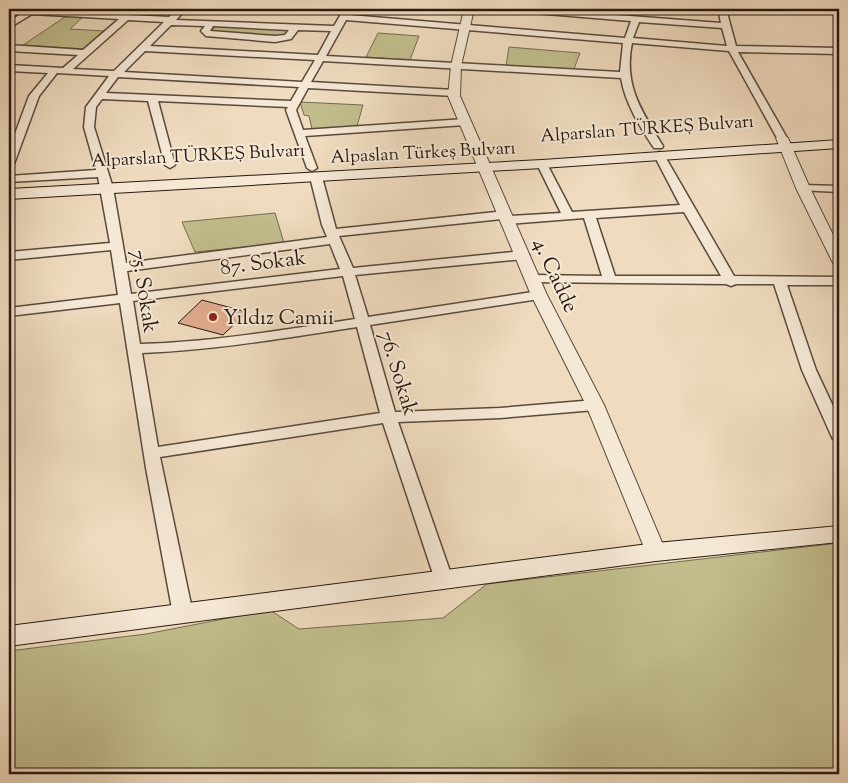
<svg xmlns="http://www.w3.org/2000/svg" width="848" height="783" font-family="'Sorts Mill Goudy',serif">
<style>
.green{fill:#c1bd8c;stroke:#746c4e}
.building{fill:#e1ac8f;stroke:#281a10}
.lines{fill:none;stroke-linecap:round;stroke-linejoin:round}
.minor-casing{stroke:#5a4a3c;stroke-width:3}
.tertiary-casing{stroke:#5a4a3c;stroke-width:2}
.secondary-casing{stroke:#281a10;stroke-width:2}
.minor{fill:#f5e8d5;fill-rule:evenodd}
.tertiary{fill:#f5e8d5;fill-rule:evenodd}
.secondary{fill:#f5e8d5;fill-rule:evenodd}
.poi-dot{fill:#8f2418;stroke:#f5e8d5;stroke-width:2}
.labels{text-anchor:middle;stroke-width:4;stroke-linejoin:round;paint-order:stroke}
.far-street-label{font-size:18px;fill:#281a10;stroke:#f5e8d5}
.street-label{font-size:21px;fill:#281a10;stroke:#f5e8d5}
.poi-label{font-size:21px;fill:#281a10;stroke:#f5e8d5;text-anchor:start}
</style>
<rect width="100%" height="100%" fill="#efdbbf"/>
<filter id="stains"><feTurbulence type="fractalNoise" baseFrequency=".004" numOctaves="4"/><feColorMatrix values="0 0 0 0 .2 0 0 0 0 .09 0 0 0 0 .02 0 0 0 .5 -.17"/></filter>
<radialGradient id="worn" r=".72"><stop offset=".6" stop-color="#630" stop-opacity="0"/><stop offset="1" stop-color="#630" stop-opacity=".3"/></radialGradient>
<g class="green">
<path d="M 68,15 L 84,16 L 70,29 L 104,31 L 84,49 L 23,45 Z"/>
<path d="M 215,26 L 291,28 L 283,37 L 211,32 Z"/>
<path d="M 378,33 L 419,36 L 410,60 L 366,57 Z"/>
<path d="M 509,47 L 580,53 L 574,69 L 506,66 Z"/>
<path d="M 300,102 L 363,105 L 357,126 L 312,129 L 309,116 L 304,115 Z"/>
<path d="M 275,213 L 284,243 L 195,252 L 182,222 Z"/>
<path d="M 839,543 L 839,774 L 9,774 L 9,651 L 146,634 L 270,610 L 299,629 L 443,618 L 487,584 Z"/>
</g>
<path class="building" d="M 202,300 L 247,312 L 223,335 L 178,323 Z"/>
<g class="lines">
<g class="minor-casing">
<g id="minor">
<path d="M 9,9 L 169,17 L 178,9 L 186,9 L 176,20 L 334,26 L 344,9 L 352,9 L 349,15 L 625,38 L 631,21 L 510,11 L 506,9 L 538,9 L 721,23 L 718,9 L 726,9 L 736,46 L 839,48 L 839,54 L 738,52 L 787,138 L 782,141 L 777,138 L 729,51 L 632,43 C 623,85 642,112 663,146 L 662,148 L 654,148 C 640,127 625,103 621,78 L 323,61 L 311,82 L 454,90 L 459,93 L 454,96 L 308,88 L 296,110 L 303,130 L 465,119 L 470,122 L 465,125 L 305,136 L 317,168 L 312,171 L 307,168 L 286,110 L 288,107 L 158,101 L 175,165 L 170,168 L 165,165 L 148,101 L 102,99 L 96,107 L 94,127 L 113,188 L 126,263 L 327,237 L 322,225 L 310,177 L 316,174 L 322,177 L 336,229 L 505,211 L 509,212 L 510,216 L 561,213 L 537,164 L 542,161 L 547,164 L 572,212 L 680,205 L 654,155 L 659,152 L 663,153 L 734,276 L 839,277 L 839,285 L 787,285 L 816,370 L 839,419 L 839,440 L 833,439 L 831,435 L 802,370 L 774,284 L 736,284 L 731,286 L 726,284 L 528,282 L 527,279 L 533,275 L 602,276 L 584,218 L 507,224 L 503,223 L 502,219 L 339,236 L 353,268 L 523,251 L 529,255 L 523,259 L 355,275 L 368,317 L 539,291 L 546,295 L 539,299 L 370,325 L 395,412 L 500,408 L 595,400 L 600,402 L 603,405 L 600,408 L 595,410 L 500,418 L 398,422 L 453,580 L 451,585 L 444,587 L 437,585 L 435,580 L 383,423 L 160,457 L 193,614 L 190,619 L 183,621 L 176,619 L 173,614 L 146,468 L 120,303 L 9,316 L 9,308 L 118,295 L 111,250 L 9,260 L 9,252 L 110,243 L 98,177 L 9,182 L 9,176 L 96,170 L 84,127 L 86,107 L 109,76 L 57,73 L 39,96 L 14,164 L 9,167 L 9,150 L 29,96 L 48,73 L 9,71 L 9,65 L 63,68 L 78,55 L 9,51 L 9,45 L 83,50 L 119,19 L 32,14 L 9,28 L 9,22 L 22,13 L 9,12 ZM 128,20 L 164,22 L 114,71 L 73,69 ZM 346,20 L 623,43 L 620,72 L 326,56 ZM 639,22 L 722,28 L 727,46 L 633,38 ZM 171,25 L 205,26 L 201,31 L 206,36 L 275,42 L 291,39 L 298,30 L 331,31 L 318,55 L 150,46 ZM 213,26 L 289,30 L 285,35 L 275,36 L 210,31 ZM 145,51 L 315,60 L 302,82 L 124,72 ZM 118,77 L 299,87 L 291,101 L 106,93 ZM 684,212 L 721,276 L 615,276 L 596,218 ZM 330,244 L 340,269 L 131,294 L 127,271 ZM 343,276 L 355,319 C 283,330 213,342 140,344 L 133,301 ZM 357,327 L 380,413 L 158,447 L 142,353 C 214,350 285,338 357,327 Z"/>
<path d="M 803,185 L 839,186 L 839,192 L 799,190 L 797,188 L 799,186 Z"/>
</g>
</g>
<g class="tertiary-casing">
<g id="tertiary">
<path d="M 464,9 L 474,9 L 461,66 L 460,96 L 547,295 L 604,405 L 666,552 L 663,557 L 656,560 L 649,557 L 646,552 L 586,405 L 531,295 L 448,96 L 451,66 Z"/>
<path d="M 782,134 L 788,138 L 810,188 L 839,247 L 839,265 L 834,264 L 832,261 L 796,188 L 776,138 Z"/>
</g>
</g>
<g class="secondary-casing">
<g id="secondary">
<path d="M 839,140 L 839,148 L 542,168 L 9,199 L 9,189 L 542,160 Z"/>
<path d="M 839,526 L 839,542 L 656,561 L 9,646 L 9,626 L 656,543 Z"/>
</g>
</g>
<use href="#minor" class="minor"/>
<use href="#tertiary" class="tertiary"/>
<use href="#secondary" class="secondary"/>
</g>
<circle class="poi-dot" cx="213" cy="317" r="5"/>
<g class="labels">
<g class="far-street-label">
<text transform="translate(647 128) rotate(-4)" y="6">Alparslan TÜRKEŞ Bulvarı</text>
<text transform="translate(423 152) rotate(-3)" y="6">Alpaslan Türkeş Bulvarı</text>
<text transform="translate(198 155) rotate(-3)" y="6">Alparslan TÜRKEŞ Bulvarı</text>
</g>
<g class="street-label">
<text transform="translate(263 262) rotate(-7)" y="7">87. Sokak</text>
<text transform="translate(556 275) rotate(65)" y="7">4. Cadde</text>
<text transform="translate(145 291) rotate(81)" y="7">75. Sokak</text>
<text transform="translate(399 373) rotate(73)" y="7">76. Sokak</text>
</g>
<g class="poi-label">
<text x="223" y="324">Yıldız Camii</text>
</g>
</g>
<rect width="848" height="783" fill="none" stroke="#efdbbf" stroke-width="30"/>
<rect x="10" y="10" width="828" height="763" fill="none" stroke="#281a10" stroke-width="2.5"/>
<rect x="15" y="15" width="818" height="753" fill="none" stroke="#281a10"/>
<rect width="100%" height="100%" filter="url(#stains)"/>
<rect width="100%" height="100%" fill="url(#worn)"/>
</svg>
